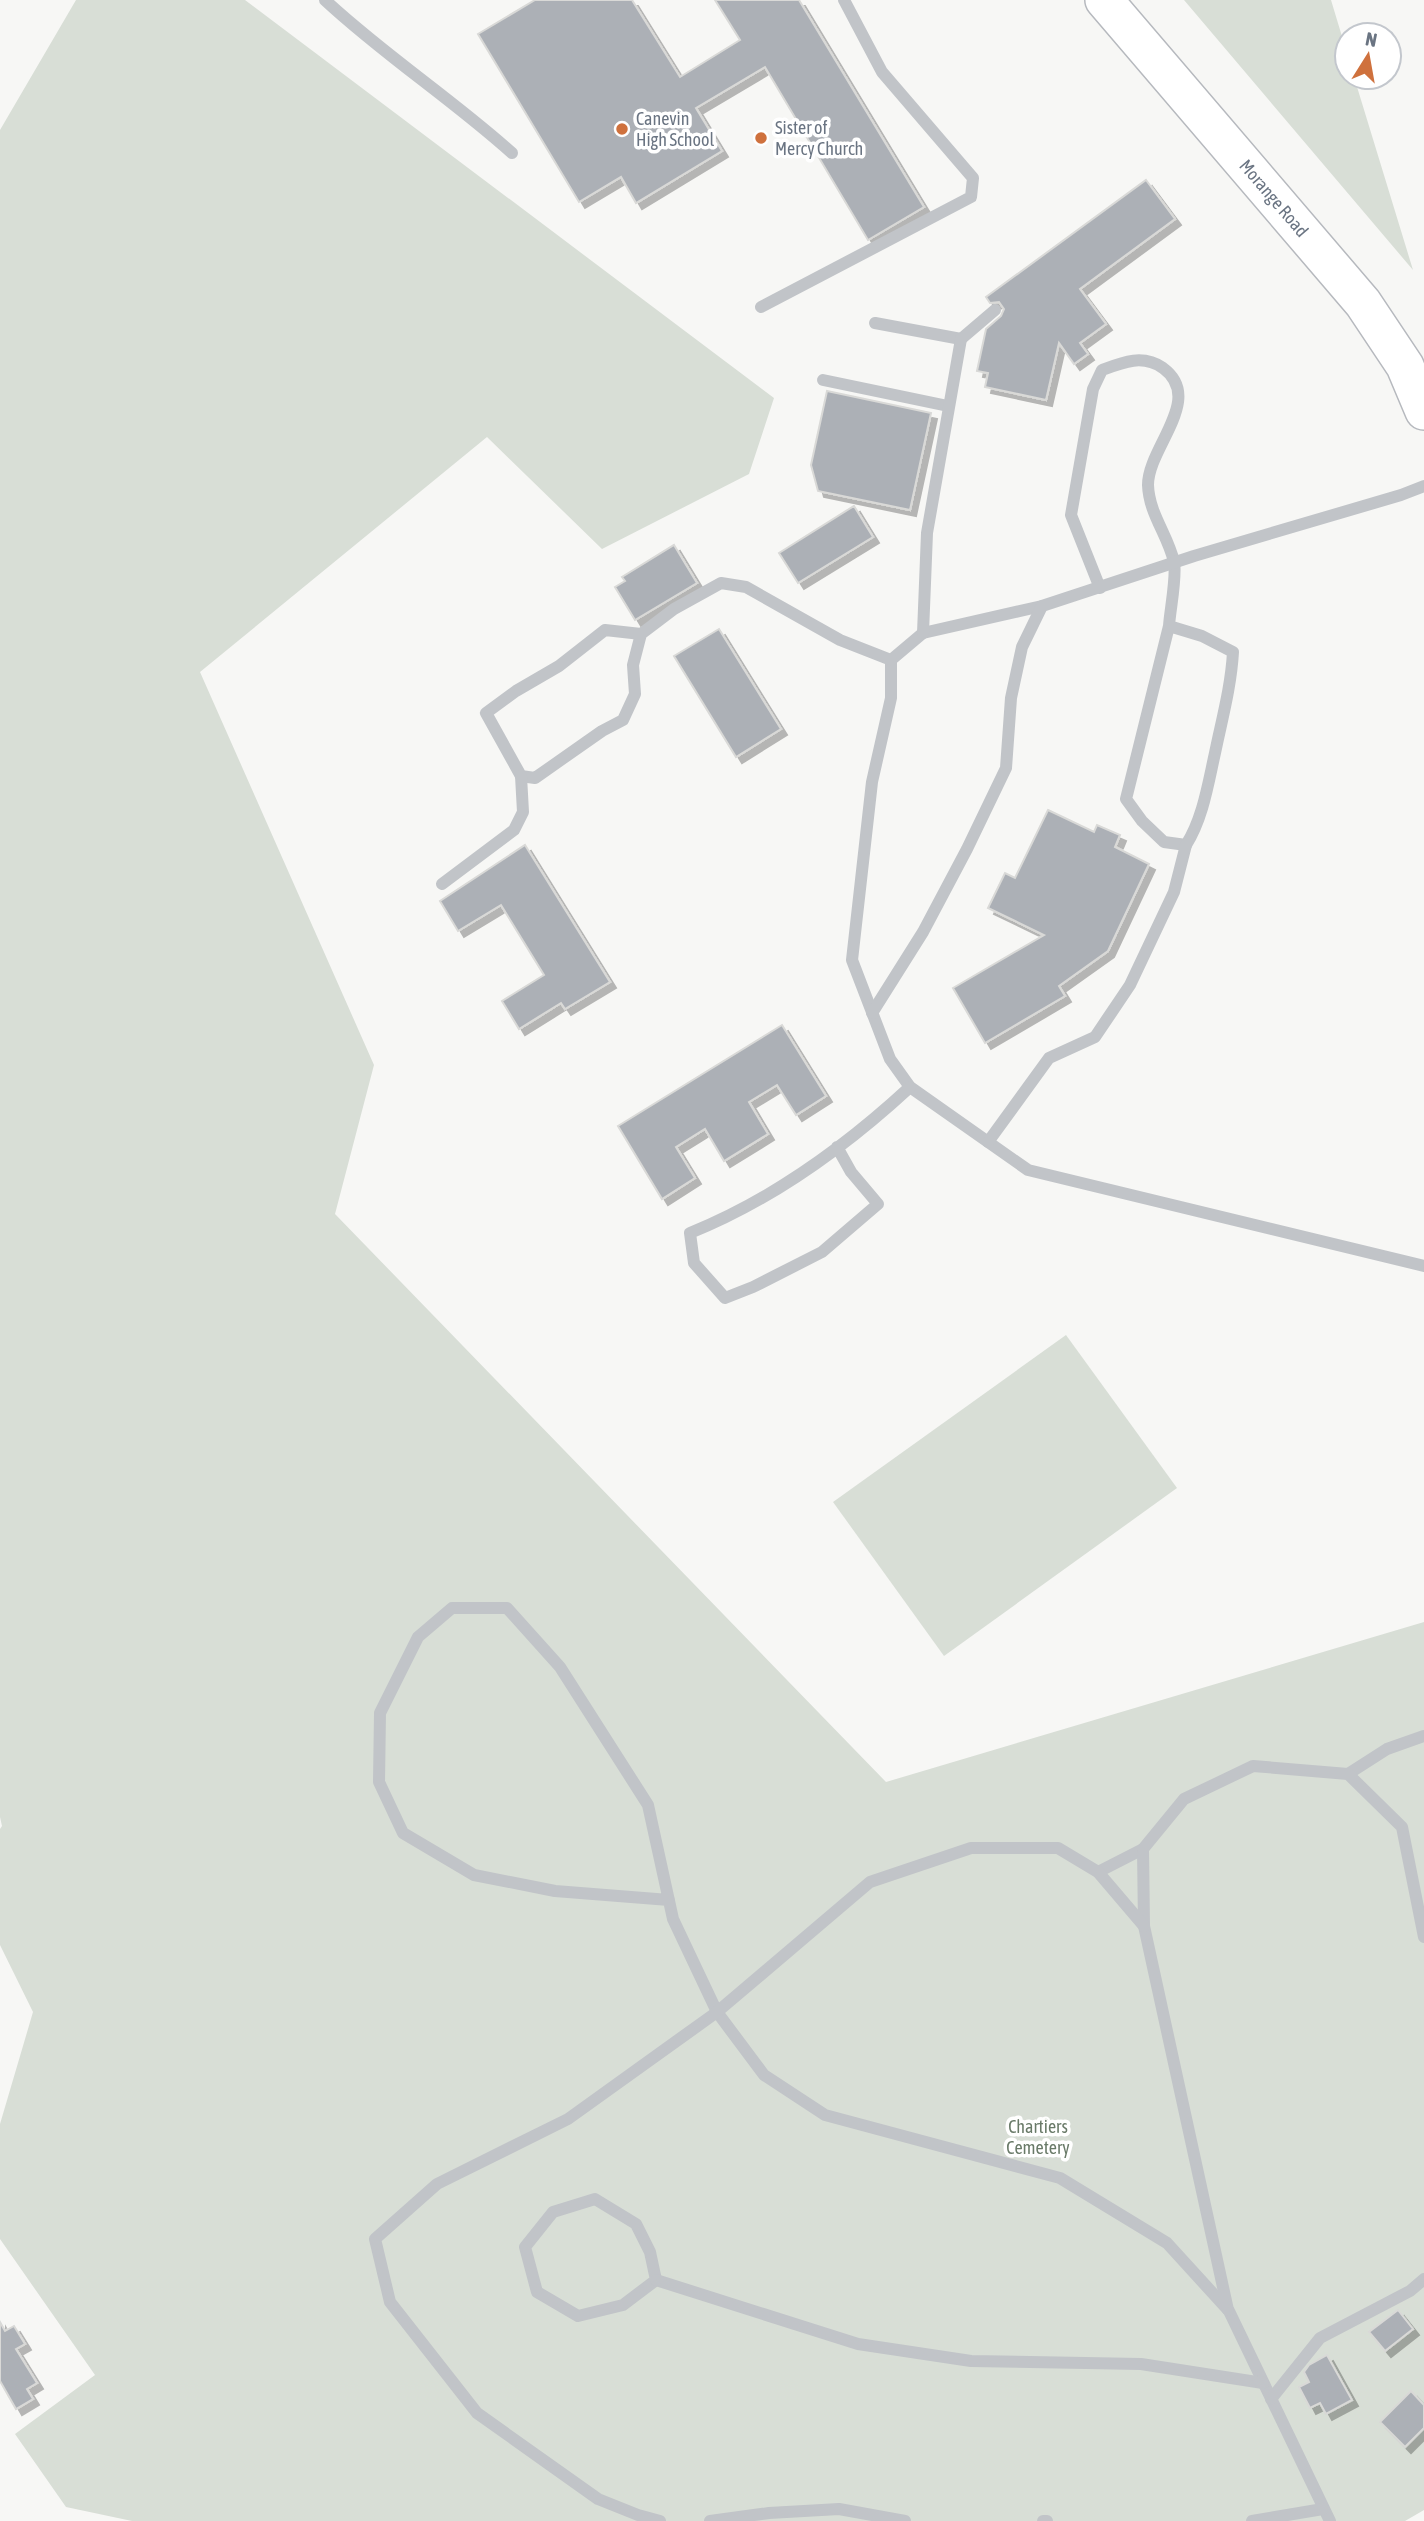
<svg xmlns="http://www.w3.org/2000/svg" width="1424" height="2521" font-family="'Asap Condensed',sans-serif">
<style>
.green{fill:#d8ded6}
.building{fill:#acb0b6;stroke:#d9d9d7;stroke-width:2;filter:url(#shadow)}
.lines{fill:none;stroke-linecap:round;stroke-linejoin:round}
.secondary-casing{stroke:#b6b9be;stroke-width:40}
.lane{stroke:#c1c4c8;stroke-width:12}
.secondary{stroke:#fff;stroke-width:37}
.poi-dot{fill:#cf713d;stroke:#fff;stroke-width:2.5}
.labels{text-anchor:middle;stroke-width:7;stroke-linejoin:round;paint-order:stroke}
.poi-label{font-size:18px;fill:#6a7482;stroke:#fff;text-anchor:start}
.street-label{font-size:18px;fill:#6a7482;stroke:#fff}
.park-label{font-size:18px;fill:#697a68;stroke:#fff}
</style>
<defs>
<filter id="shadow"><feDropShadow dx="6" dy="6" stdDeviation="0" flood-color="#0004"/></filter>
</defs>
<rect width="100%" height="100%" fill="#f7f7f5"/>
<g class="green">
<path d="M 76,0 L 245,0 L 774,398 L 749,474 L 602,549 L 487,437 L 200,672 L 374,1065 L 335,1214 L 886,1782 L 1424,1622 L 1424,2510 L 1405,2521 L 132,2521 L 66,2507 L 15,2434 L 95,2375 L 0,2239 L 0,2124 L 33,2012 L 0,1945 L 0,1829 L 2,1826 L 0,1817 L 0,130 Z"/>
<path d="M 1184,0 L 1331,0 L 1347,53 L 1347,77 L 1354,77 L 1413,270 Z"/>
<path d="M 1066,1335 L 1177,1488 L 944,1656 L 833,1502 Z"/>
</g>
<g class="building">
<path d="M 535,0 L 632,0 L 680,77 L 740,40 L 715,0 L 799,0 L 924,207 L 868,240 L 765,67 L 696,108 L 722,151 L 636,203 L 621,177 L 579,202 L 478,34 Z"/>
<path d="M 1146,180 L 1175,219 L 1080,289 L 1106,324 L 1080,343 L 1088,354 L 1074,364 L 1059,343 L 1046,400 L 985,387 L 988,373 L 977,371 L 986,329 L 1001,316 L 1004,309 L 999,302 L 990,303 L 986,297 Z"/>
<path d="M 827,391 L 931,413 L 910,510 L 818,491 L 811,465 Z"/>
<path d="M 854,506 L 873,537 L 798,583 L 779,553 Z"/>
<path d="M 674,545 L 697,583 L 635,620 L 615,587 L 625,581 L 622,577 Z"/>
<path d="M 719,629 L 781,729 L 736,757 L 674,656 Z"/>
<path d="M 1048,810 L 1094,832 L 1097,825 L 1120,835 L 1115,847 L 1149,864 L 1108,951 L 1059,986 L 1065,996 L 985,1043 L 953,988 L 1044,935 L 988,908 L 1005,873 L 1015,878 Z"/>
<path d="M 525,845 L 610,982 L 565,1009 L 561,1003 L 519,1029 L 502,1001 L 544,975 L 501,905 L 458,931 L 440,901 Z"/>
<path d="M 782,1025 L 826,1096 L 796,1115 L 777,1085 L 749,1102 L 768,1134 L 724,1161 L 705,1129 L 676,1147 L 695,1178 L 662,1199 L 618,1126 Z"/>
<path d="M 1398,2310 L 1413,2329 L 1385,2351 L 1369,2332 Z"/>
<path d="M 0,2322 L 5,2331 L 14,2326 L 25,2344 L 16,2349 L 37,2383 L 27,2389 L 33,2399 L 16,2409 L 0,2381 Z"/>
<path d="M 1327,2355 L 1352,2400 L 1326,2414 L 1320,2403 L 1310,2408 L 1299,2387 L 1309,2382 L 1304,2372 L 1309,2365 Z"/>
<path d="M 1411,2391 L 1424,2405 L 1424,2428 L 1405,2447 L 1380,2422 Z"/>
</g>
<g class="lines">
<g class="secondary-casing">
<g id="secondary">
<path id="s1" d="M 1104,0 L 1363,303 L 1405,366 L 1424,411"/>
</g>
</g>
<g class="lane">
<path d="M 325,0 C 384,55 452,99 512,153"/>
<path d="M 761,307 L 971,197 L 973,178 L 882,72 L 844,0"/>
<path d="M 875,323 L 961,339 L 995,310"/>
<path d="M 823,380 L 948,406"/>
<path d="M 1100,588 L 1071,515 L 1093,389 L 1102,370 C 1123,362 1143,354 1163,368 C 1205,399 1148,447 1148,485 C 1149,514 1168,535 1174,562 C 1177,576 1170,610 1169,626 L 1202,636 L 1233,652 C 1231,687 1222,719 1215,753 C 1208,784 1203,818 1186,845 L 1164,842 L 1142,821 L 1126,799 L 1169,626"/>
<path d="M 1042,606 L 923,633 L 891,660 L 891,698 L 872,782 L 852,960 L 890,1059 L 910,1087 L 1028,1170 L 1424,1266"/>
<path d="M 923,633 L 927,533 L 961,339"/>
<path d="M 641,634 L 605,630 L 559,666 L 516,691 L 486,713 L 521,776 L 535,778 L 602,731 L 623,720 L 635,694 L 633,665 L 641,634 L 674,609 L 721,583 L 746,587 L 840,640 L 891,660"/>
<path d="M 442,884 L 514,830 L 523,812 L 521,776"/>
<path d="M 872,1013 L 923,932 L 967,849 L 1006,768 L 1011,698 L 1022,647 L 1042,606 L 1194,556 L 1401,495 L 1424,486"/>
<path d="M 988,1142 L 1049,1058 L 1095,1037 L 1130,985 L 1174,892 L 1186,845"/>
<path d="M 837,1147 L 851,1172 L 878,1204 L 822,1252 L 753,1287 L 725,1298 L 694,1263 L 690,1233 C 772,1200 845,1147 910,1087"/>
<path d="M 1348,1774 L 1387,1749 L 1424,1736"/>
<path d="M 1098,1872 L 1143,1849"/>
<path d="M 669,1900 L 555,1891 L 474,1875 L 403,1833 L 379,1782 L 380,1713 L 418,1637 L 452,1608 L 507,1608 L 560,1667 L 648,1805 L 673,1919 L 717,2012 L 764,2075 L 825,2115 L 1060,2178 L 1167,2243 L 1229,2311 L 1330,2521"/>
<path d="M 595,2199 L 636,2224 L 650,2252 L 656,2280 L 623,2305 L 578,2316 L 537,2292 L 525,2247 L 553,2212 Z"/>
<path d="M 656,2280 L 858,2344 L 971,2361 L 1141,2364 L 1263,2383"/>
<path d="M 1228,2310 L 1144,1926 L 1143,1849 L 1184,1799 L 1253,1766 L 1348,1774 L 1402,1827 L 1424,1937"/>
<path d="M 1271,2399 L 1320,2338 L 1410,2291 L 1424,2279"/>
<path d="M 660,2521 L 638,2515 L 598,2499 L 477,2413 L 390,2302 L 375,2239 L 437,2184 L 568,2119 L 717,2012 L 870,1882 L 971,1848 L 1058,1848 L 1098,1872 L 1144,1926"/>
<path d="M 710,2521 L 769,2513 L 839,2509 L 905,2521"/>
<path d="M 1043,2521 L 1047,2521"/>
<path d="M 1252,2521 L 1323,2509"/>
</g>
<use href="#secondary" class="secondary"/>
</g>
<g class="poi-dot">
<circle cx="622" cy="129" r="7"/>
<circle cx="761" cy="138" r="7"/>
</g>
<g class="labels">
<g class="poi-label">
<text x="636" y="125">Canevin<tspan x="636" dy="21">High School</tspan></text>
<text x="775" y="134">Sister of<tspan x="775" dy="21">Mercy Church</tspan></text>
</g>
<g class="street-label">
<text dy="6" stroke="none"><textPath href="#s1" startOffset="261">Morange Road</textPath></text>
</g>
<g class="park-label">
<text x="1038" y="2133">Chartiers<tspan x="1038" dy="21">Cemetery</tspan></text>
</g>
</g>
<g transform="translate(1368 56) rotate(11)"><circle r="33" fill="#ffffff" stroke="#c3c7cd" stroke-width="2"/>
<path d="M0-5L12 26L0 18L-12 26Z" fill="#cf713d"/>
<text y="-10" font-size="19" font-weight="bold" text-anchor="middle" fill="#6a7482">N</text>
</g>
</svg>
